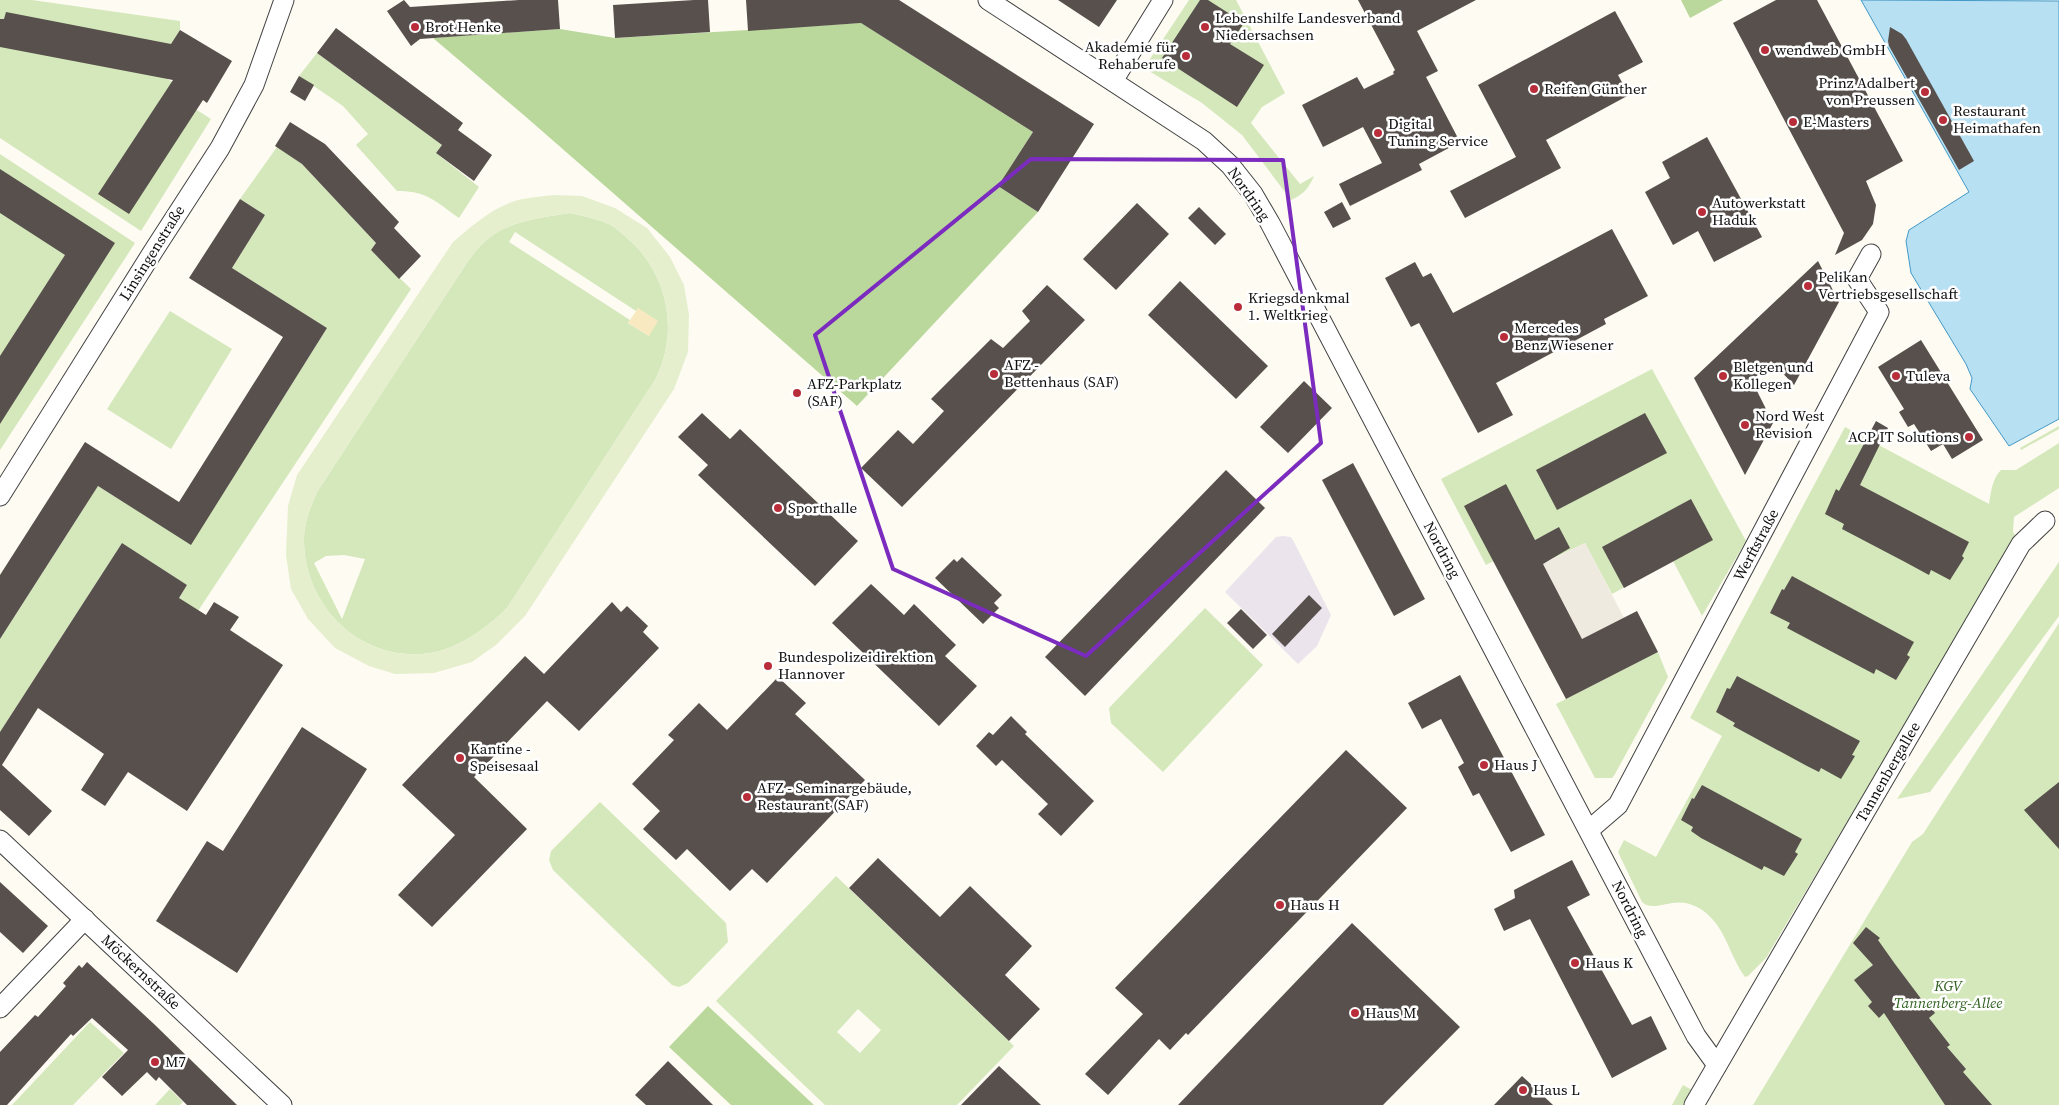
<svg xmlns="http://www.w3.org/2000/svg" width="2059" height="1105" font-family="'Source Serif 4',serif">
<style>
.industrial{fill:#ebe4ed}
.green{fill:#d5e8bc;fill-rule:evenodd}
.forest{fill:#bad89c}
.sand{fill:#f8e9c0}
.pitch{fill:#e5efce;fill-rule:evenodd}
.plaza{fill:#efeae0}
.water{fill:#b8e0f3;stroke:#4399c7}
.building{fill:#57504c}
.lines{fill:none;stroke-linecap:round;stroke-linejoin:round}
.minor-casing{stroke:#424242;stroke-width:21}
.minor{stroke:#fff;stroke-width:19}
.marked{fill:none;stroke:#7b2cbf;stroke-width:4;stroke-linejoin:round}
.poi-dot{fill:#b92d3b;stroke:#fff;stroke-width:2}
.labels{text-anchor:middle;stroke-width:5;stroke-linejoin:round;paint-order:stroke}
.poi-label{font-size:15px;fill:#0f0f0f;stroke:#fff;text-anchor:start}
.street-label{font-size:15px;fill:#0f0f0f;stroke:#fff}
.park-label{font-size:15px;font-style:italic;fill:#336422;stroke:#fff}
</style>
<rect width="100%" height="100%" fill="#fefbf2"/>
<path class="industrial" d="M 1283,536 L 1291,537 L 1294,542 L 1331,615 L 1317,646 L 1298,664 L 1225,592 L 1276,537 Z"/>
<g class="green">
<path d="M 0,0 L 32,0 L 180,21 L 180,30 L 155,71 L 177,85 L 172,94 L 211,119 L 141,231 L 0,138 Z"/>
<path d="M 1189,0 L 1236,0 L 1285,93 L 1262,107 L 1251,123 L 1300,184 L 1314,176 C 1309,188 1303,195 1291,200 L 1242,135 L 1202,103 L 1144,68 Z"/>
<path d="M 317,53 L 442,145 L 436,153 L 479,187 L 459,218 C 435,201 427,191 397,191 L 356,145 L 368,134 L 343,106 L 299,76 Z"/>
<path d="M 277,147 L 302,164 L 376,243 L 371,250 L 411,289 L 190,623 L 173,608 L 187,585 L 122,543 L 0,732 L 0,639 L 98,486 L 191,544 L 327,328 L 232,268 L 265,215 L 240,199 Z"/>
<path d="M 0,154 L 135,243 L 0,450 Z"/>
<path d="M 570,213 C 584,216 598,219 611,225 C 616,228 621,233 626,237 C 668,272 680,332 655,380 L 507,608 C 488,627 458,649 430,653 C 363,663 306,609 304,543 C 303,525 310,508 317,492 L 468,261 C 474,253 481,244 489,238 C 509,221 545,217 570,213 ZM 515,232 L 636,311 L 638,308 L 649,336 L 628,323 L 630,320 L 509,242 ZM 344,555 L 365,559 L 342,619 L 314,563 L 326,556 Z"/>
<path d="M 170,311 L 232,349 L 171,449 L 107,409 Z"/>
<path d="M 1652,369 L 1746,541 L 1702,616 L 1673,561 L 1612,594 L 1585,543 L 1554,558 L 1542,536 L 1486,565 L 1441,479 Z"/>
<path d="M 2059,426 L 2059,429 L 2021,450 L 2020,448 Z"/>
<path d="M 1845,427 L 1989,504 C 1991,492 1992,479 2001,470 L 2016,470 L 2059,443 L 2059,488 L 2014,517 L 2013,532 L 2017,537 L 1766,958 L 1748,976 L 1745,977 C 1741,972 1738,966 1735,960 C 1725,939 1719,919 1697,907 C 1674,894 1655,914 1642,902 L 1618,852 L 1624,840 L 1656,857 L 1722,736 L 1690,718 Z"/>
<path d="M 2059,562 L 2059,616 L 1930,792 L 1897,799 Z"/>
<path d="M 1205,608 L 1263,665 L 1163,772 L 1111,723 L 1109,708 Z"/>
<path d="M 2059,623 L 2059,1105 L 1753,1105 L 1912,842 L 1923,834 Z"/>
<path d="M 1658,652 L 1668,677 L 1615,774 L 1612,778 L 1595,778 L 1556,704 Z"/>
<path d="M 600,802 L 726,923 L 728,942 L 688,983 L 679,987 L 672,985 L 553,870 L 549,860 L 551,851 Z"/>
<path d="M 836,876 L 1014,1046 L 957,1105 L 825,1105 L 716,1001 ZM 858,1009 L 881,1030 L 860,1053 L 837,1032 Z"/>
<path d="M 90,1022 L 124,1053 L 73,1105 L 12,1105 Z"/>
<path d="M 1683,1085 L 1692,1090 L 1684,1105 L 1672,1105 Z"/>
<path d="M 170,1089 L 183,1102 L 180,1105 L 155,1105 Z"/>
</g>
<g class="forest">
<path d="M 1681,0 L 1723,0 L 1690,18 Z"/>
<path d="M 861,23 L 1033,132 L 998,186 L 1038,212 L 857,406 L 526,117 L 433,38 L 560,29 L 615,38 Z"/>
<path d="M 708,1006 L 814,1105 L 731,1105 L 669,1047 Z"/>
</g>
<path class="sand" d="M 638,308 L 658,321 L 649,336 L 628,323 Z"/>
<path class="pitch" d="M 554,195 L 582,196 L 615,208 L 647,228 L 670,257 L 684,285 L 689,315 L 688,352 L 674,389 L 525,616 L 496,645 L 472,662 L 434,673 L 395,674 L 369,666 L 335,648 L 308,619 L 291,589 L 286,555 L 288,506 L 297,475 L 453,242 C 473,225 496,204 523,199 C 533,197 543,196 554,195 ZM 570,213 C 584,216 598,219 611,225 C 616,228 621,233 626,237 C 668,272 680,332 655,380 L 507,608 C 488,627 457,649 430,653 C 363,663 306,609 304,543 C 303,525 310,508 317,492 L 468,261 C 474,253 481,244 489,238 C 509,221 545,217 570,213 Z"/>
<path class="plaza" d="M 1585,543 L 1624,618 L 1582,639 L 1543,564 Z"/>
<path class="water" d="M 1861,0 L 2059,1 L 2059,419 L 2009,446 L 1970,389 L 1972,378 L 1966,364 L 1911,273 L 1906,241 L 1909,230 L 1969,192 Z"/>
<g class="building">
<path d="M 404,0 L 410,7 L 519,0 L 558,0 L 560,29 L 420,39 L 411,46 L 387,11 Z"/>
<path d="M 694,0 L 708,0 L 710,32 L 615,38 L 613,5 Z"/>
<path d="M 746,0 L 899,0 L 1094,124 L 1038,212 L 998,186 L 1033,132 L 861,23 L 748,31 Z"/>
<path d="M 1058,0 L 1117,0 L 1099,27 Z"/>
<path d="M 1200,0 L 1208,0 L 1244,23 L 1230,44 L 1264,65 L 1237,107 L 1162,58 Z"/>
<path d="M 1358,0 L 1476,0 L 1417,31 L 1438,71 L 1426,77 L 1460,142 L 1419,164 L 1422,170 L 1350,206 L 1339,184 L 1382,163 L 1363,127 L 1323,147 L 1302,105 L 1357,77 L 1364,89 L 1394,74 L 1393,72 L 1395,70 Z"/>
<path d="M 1776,0 L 1817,0 L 1903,161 L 1866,181 L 1876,205 L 1873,224 L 1862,240 L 1835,255 L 1844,233 L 1733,23 Z"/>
<path d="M 1615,11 L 1643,62 L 1618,75 L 1629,95 L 1546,140 L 1561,168 L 1465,218 L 1450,191 L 1516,157 L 1478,85 Z"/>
<path d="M 6,12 L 171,44 L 180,30 L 232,61 L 207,103 L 203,100 L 129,214 L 98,194 L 173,80 L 0,47 L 0,19 L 4,19 Z"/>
<path d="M 1890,27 L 1902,34 L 1906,39 L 1974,161 L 1959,170 L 1889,46 L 1888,41 Z"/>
<path d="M 336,28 L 463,123 L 458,130 L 492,155 L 474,181 L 436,153 L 442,145 L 317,53 Z"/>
<path d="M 299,76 L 314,85 L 305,101 L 290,92 Z"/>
<path d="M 290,122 L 325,144 L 399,222 L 394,228 L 421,256 L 399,279 L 371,250 L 376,243 L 302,164 L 275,146 Z"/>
<path d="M 1707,137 L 1762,237 L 1714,262 L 1698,231 L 1673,245 L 1645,192 L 1670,178 L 1662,162 Z"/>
<path d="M 0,169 L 115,243 L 0,424 L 0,356 L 65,255 L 0,213 Z"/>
<path d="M 240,199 L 265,215 L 232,268 L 327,328 L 191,545 L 98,486 L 0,639 L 0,575 L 85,442 L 179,502 L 283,337 L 189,278 Z"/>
<path d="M 1342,202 L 1351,219 L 1333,228 L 1324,212 Z"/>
<path d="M 1137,203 L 1169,234 L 1116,290 L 1083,259 Z"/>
<path d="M 1199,207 L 1226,234 L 1215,245 L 1188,218 Z"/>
<path d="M 1612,229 L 1648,296 L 1604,319 L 1606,324 L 1496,383 L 1513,415 L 1478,433 L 1419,323 L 1411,327 L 1385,278 L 1415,262 L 1423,277 L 1431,273 L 1453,313 Z"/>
<path d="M 1818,261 L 1839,302 L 1794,385 L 1771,361 L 1752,381 L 1773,423 L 1745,475 L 1694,378 Z"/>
<path d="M 1180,281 L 1268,366 L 1236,399 L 1148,315 Z"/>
<path d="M 1047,285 L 1085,320 L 902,507 L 861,468 L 898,430 L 913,444 L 944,411 L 931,399 L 991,339 L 1003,348 L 1030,321 L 1022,311 Z"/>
<path d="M 1921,340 L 1983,440 L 1952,459 L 1943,444 L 1931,451 L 1914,424 L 1908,427 L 1899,412 L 1904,409 L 1878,367 Z"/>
<path d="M 1304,381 L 1332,408 L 1288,453 L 1260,427 Z"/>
<path d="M 702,413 L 730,439 L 740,429 L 858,541 L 815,586 L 698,475 L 708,465 L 678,437 Z"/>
<path d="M 1645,413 L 1667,453 L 1557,510 L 1536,470 Z"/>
<path d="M 1876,421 L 1888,428 L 1860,485 L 1969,542 L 1962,556 L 1964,558 L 1950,580 L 1931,570 L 1929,575 L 1905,562 L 1842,529 L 1844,524 L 1825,514 L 1836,489 L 1839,491 Z"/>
<path d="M 1353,463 L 1425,599 L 1394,616 L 1322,480 Z"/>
<path d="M 1226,470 L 1265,508 L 1085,696 L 1045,657 Z"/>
<path d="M 1506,484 L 1535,540 L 1559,527 L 1570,548 L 1543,564 L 1582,639 L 1637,611 L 1658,652 L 1566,699 L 1464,506 Z"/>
<path d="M 1691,499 L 1713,540 L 1624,588 L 1602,547 Z"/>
<path d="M 122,543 L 187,585 L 179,598 L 206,615 L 214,602 L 239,617 L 230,630 L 283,665 L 187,811 L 128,772 L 105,806 L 81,790 L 104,754 L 38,708 L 2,765 L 52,811 L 29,836 L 0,810 L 0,732 Z"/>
<path d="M 962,557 L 1002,595 L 994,603 L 999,608 L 983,624 L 935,578 L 954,559 L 957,562 Z"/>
<path d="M 1792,576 L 1914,642 L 1907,655 L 1910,657 L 1896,680 L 1876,669 L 1874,674 L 1787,628 L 1790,623 L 1770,613 L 1782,589 L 1784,590 Z"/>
<path d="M 871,584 L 904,615 L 914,604 L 956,645 L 945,656 L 977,686 L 939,726 L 832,623 Z"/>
<path d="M 1309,595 L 1322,608 L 1285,647 L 1272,634 Z"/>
<path d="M 612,602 L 621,612 L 627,606 L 648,626 L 643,632 L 659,648 L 579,731 L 547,701 L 474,777 L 527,829 L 432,927 L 398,895 L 455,835 L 402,785 L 525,656 L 544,674 Z"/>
<path d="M 1241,609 L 1267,635 L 1253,649 L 1227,623 Z"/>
<path d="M 1460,675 L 1545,835 L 1511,852 L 1479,793 L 1473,796 L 1458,767 L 1464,763 L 1441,719 L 1422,729 L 1408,703 Z"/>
<path d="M 1737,676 L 1860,741 L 1852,755 L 1855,756 L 1841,779 L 1821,768 L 1819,772 L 1807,766 L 1733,726 L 1735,723 L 1716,712 L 1727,688 L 1730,689 Z"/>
<path d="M 778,677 L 806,703 L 795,714 L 865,780 L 767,883 L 752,869 L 730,891 L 687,849 L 676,860 L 643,829 L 660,811 L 632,784 L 674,740 L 668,735 L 699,703 L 727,730 Z"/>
<path d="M 1011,716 L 1027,732 L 1025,734 L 1094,801 L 1061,836 L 1038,814 L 1048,804 L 1002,760 L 996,766 L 976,746 L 989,732 L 993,735 Z"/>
<path d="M 302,727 L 367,769 L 237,973 L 156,921 L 207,841 L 223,851 Z"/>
<path d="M 1346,750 L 1407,808 L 1188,1035 L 1186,1033 L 1170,1050 L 1159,1039 L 1108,1095 L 1085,1074 L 1143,1014 L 1115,988 Z"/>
<path d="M 2059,782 L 2059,849 L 2024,810 Z"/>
<path d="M 1702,785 L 1802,839 L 1795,852 L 1798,854 L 1784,876 L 1764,866 L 1762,870 L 1701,838 L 1691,831 L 1693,827 L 1681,820 L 1692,798 L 1694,799 Z"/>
<path d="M 878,858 L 940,917 L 970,886 L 1032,946 L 1005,975 L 1040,1009 L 1009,1041 L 849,888 Z"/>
<path d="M 1572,860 L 1590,895 L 1567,907 L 1632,1025 L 1651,1016 L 1667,1049 L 1612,1078 L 1530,919 L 1504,931 L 1494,909 L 1515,898 L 1514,890 Z"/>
<path d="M 0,882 L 48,926 L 23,953 L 0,932 Z"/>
<path d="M 1352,923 L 1460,1027 L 1383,1105 L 1178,1105 Z"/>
<path d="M 1866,927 L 1880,938 L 1878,940 L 1895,964 L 1922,1000 L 1925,999 L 1935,1013 L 1929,1018 L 1950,1045 L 1947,1047 L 1966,1069 L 1963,1072 L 1992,1105 L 1945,1105 L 1884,1013 L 1879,1018 L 1868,1006 L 1872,1002 L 1854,980 L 1873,965 L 1853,943 Z"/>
<path d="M 87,962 L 154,1024 L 237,1105 L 187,1105 L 159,1077 L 156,1081 L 147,1072 L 122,1096 L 102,1077 L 128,1050 L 92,1018 L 73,1036 L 71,1034 L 7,1105 L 0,1105 L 0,1052 L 35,1015 L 38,1017 L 66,986 L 63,983 L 79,965 L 82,968 Z"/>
<path d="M 668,1061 L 713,1105 L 646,1105 L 635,1095 Z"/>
<path d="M 999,1066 L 1041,1105 L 961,1105 Z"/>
<path d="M 1522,1076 L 1553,1105 L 1494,1105 Z"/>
</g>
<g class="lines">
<g class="minor-casing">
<g id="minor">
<path d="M 988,0 L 1204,141 L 1230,165 L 1253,194 L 1270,223 L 1696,1036 L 1717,1065"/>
<path d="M 1113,81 L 1163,0"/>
<path d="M 0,496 L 154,250 L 220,148 L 254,85 L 284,0"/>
<path d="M 1589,830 L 1618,805 L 1879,312 L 1857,279 L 1871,254"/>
<path d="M 0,840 L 282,1105"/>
<path d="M 0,1008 L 85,919"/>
<path d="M 1694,1105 L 2021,544 L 2045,521"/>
</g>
</g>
<use href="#minor" class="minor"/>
</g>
<path class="marked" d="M 1031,159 L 1283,160 L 1321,443 L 1086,656 L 893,569 L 815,335 Z"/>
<g class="poi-dot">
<circle cx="415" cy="27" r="5"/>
<circle cx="1205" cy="27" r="5"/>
<circle cx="1765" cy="50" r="5"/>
<circle cx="1186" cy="56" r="5"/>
<circle cx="1534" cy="89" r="5"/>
<circle cx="1925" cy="92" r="5"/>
<circle cx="1943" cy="120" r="5"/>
<circle cx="1793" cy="122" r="5"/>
<circle cx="1378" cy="133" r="5"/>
<circle cx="1702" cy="212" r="5"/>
<circle cx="1808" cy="286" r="5"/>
<circle cx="1238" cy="307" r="5"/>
<circle cx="1504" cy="337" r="5"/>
<circle cx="994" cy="374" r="5"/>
<circle cx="1723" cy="376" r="5"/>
<circle cx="1896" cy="376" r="5"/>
<circle cx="797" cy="393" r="5"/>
<circle cx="1745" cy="425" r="5"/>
<circle cx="1969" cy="437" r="5"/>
<circle cx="778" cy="508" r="5"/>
<circle cx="768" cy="666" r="5"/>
<circle cx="460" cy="758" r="5"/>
<circle cx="1484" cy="765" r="5"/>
<circle cx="747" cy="797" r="5"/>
<circle cx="1280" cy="905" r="5"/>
<circle cx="1575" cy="963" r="5"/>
<circle cx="1355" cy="1013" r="5"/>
<circle cx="155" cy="1062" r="5"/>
<circle cx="1523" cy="1090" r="5"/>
</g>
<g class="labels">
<g class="poi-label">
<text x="1215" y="23">Lebenshilfe Landesverband<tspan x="1215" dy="17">Niedersachsen</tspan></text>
<text x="425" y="32">Brot Henke</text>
<text x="1176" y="52" text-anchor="end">Akademie für<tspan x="1176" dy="17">Rehaberufe</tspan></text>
<text x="1775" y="55">wendweb GmbH</text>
<text x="1915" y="88" text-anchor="end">Prinz Adalbert<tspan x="1915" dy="17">von Preussen</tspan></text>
<text x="1544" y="94">Reifen Günther</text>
<text x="1953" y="116">Restaurant<tspan x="1953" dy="17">Heimathafen</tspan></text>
<text x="1803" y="127">E-Masters</text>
<text x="1388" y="129">Digital<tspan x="1388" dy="17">Tuning Service</tspan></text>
<text x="1712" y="208">Autowerkstatt<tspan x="1712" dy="17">Haduk</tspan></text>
<text x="1818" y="282">Pelikan<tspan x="1818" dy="17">Vertriebsgesellschaft</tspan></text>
<text x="1248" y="303">Kriegsdenkmal<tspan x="1248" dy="17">1. Weltkrieg</tspan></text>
<text x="1514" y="333">Mercedes<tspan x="1514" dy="17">Benz Wiesener</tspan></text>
<text x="1004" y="370">AFZ -<tspan x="1004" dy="17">Bettenhaus (SAF)</tspan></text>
<text x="1733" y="372">Bletgen und<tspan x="1733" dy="17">Kollegen</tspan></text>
<text x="1906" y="381">Tuleva</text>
<text x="807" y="389">AFZ-Parkplatz<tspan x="807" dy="17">(SAF)</tspan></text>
<text x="1755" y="421">Nord West<tspan x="1755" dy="17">Revision</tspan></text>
<text x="1959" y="442" text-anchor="end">ACP IT Solutions</text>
<text x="788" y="513">Sporthalle</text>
<text x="778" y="662">Bundespolizeidirektion<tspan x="778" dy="17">Hannover</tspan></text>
<text x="470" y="754">Kantine -<tspan x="470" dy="17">Speisesaal</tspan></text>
<text x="1494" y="770">Haus J</text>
<text x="757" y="793">AFZ - Seminargebäude,<tspan x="757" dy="17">Restaurant (SAF)</tspan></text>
<text x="1290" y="910">Haus H</text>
<text x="1585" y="968">Haus K</text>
<text x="1365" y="1018">Haus M</text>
<text x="165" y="1067">M7</text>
<text x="1533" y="1095">Haus L</text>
</g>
<g class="street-label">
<text transform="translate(1249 194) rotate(55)" y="5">Nordring</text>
<text transform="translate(152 253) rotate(-58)" y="5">Linsingenstraße</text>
<text transform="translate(1756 545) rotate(-62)" y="5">Werftstraße</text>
<text transform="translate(1442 550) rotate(62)" y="5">Nordring</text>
<text transform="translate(1888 772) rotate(-60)" y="5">Tannenbergallee</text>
<text transform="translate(1630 909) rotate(63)" y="5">Nordring</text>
<text transform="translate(141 972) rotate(43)" y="5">Möckernstraße</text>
</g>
<g class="park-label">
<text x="1948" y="991">KGV<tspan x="1948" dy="17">Tannenberg-Allee</tspan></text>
</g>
</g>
</svg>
